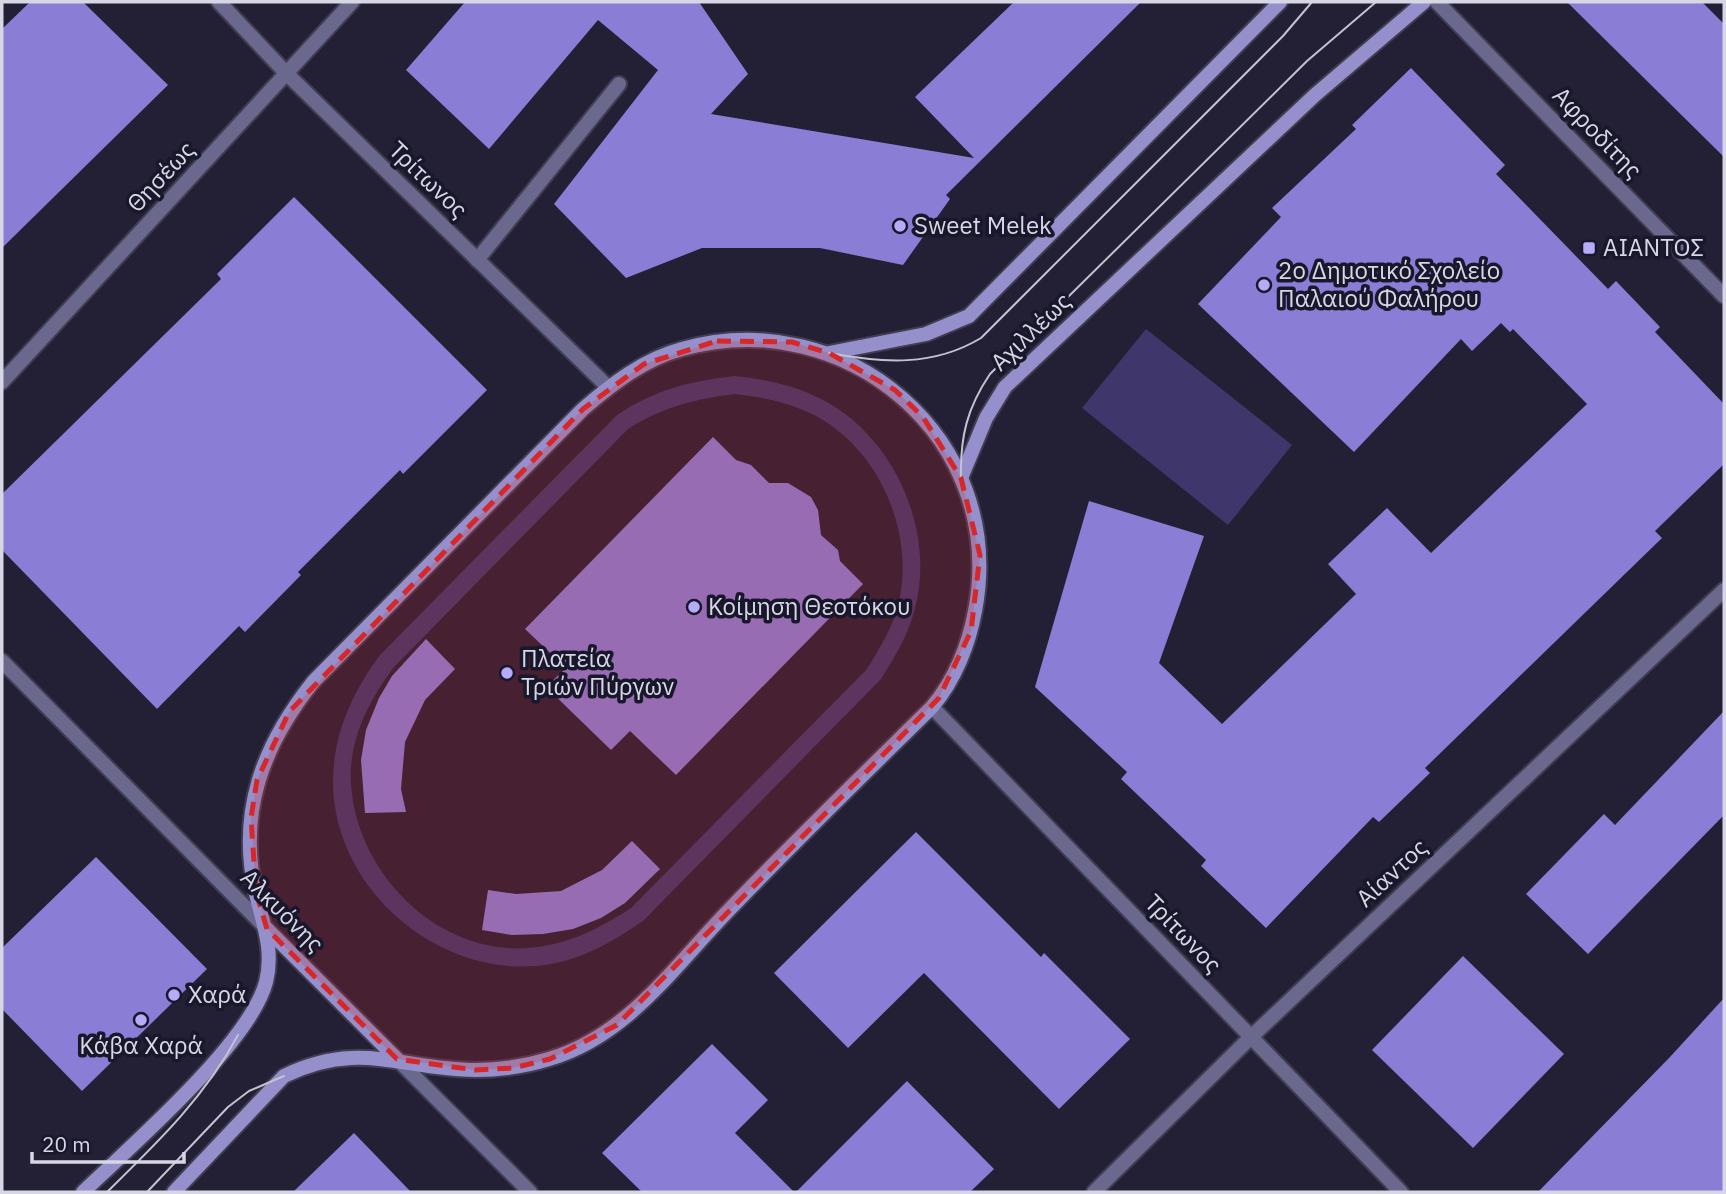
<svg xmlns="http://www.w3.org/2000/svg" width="1726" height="1194" font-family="'IBM Plex Sans',sans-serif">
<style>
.green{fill:#3f376b;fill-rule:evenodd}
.building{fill:#897dd5}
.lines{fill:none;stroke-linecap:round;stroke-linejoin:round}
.service-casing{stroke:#403d51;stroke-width:18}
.minor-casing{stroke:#403d51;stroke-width:18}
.tertiary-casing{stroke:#403d51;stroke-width:18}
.secondary-casing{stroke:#403d51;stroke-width:18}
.service{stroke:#6b688d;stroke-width:14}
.minor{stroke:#6b688d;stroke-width:14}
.tertiary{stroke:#6b688d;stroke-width:14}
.secondary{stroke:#958fcb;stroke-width:14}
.tram{stroke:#c2c2d1;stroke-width:2}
.marked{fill:#d62828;fill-opacity:0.2;stroke:#d62828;stroke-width:5;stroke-dasharray:14 9;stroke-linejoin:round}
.poi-dot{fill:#b4acf9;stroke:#19172b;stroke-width:2.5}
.labels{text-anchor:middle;stroke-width:7;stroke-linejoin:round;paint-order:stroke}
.street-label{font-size:24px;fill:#d6d6e4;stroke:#19172b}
.poi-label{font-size:24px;fill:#d6d6e4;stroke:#19172b;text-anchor:start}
</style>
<rect width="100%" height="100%" fill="#232035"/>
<g class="green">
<path d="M 1146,329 L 1292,445 L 1228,525 L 1082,408 Z"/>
<path d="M 734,376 C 764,379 793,385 821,399 C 895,436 937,533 914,612 C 907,637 894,658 881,679 L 643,921 C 615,940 585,958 551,964 C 444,983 334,892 333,783 C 333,734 352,693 380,655 L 617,415 C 657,389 687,382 734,376 ZM 735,394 C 762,397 787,402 812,414 C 880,448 916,534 898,606 C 892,629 879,649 867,669 L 631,908 C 605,925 579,939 549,945 C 450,967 357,880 351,784 C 348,741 369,700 394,667 L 628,429 C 663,407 694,399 735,394 Z"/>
</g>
<g class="building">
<path d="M 30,2 L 83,2 L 168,85 L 2,248 L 2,29 Z"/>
<path d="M 465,2 L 699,2 L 748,74 L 711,114 L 974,158 L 915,97 L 1014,2 L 1141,2 L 946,195 L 950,199 L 903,265 L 820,248 L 702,248 L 626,278 L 554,204 L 658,70 L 598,20 L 489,149 L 406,70 Z"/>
<path d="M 1567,2 L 1702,2 L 1724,24 L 1724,157 Z"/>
<path d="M 1411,68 L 1505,165 L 1496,174 L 1608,289 L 1616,281 L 1660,327 L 1655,332 L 1724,404 L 1724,464 L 1655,531 L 1662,538 L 1425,768 L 1430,773 L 1379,822 L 1373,817 L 1266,928 L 1201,866 L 1206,860 L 1121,779 L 1127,772 L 1035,687 L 1089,501 L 1204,536 L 1159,663 L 1222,724 L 1356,594 L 1328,564 L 1387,508 L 1431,553 L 1587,404 L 1513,329 L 1510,332 L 1501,323 L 1472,351 L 1461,339 L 1354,452 L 1198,304 L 1281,217 L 1272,208 L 1356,129 L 1352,125 Z"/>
<path d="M 294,197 L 487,390 L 403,474 L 400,470 L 298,572 L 301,575 L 245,632 L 239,626 L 157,709 L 2,550 L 2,494 L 221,279 L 217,274 Z"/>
<path d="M 713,437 L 736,460 L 751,465 L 769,483 L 788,483 L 811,497 L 818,510 L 821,535 L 838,550 L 840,561 L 863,584 L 676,775 L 630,731 L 611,750 L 546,687 L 566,668 L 525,629 Z"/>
<path d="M 426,639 L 455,669 L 425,700 L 405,742 L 401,789 L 406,812 L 365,813 L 361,760 L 366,730 L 379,698 L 392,676 Z"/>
<path d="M 1724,711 L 1724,815 L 1588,954 L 1526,894 L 1604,814 L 1615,825 Z"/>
<path d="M 916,832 L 1041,957 L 1044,953 L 1130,1039 L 1059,1109 L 924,973 L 848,1048 L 774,973 Z"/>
<path d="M 632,841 L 660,869 L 625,903 L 601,918 L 573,929 L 543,934 L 512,935 L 482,930 L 488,890 L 516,894 L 561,891 L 602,870 Z"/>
<path d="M 96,857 L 207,969 L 82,1091 L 2,1009 L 2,948 Z"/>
<path d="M 1463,956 L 1564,1054 L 1473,1148 L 1372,1050 Z"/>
<path d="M 1724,998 L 1724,1192 L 1538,1192 L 1670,1057 Z"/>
<path d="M 712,1044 L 768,1100 L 735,1133 L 794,1192 L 642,1192 L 602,1153 Z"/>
<path d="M 907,1081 L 994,1169 L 970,1192 L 796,1192 Z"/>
<path d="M 354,1133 L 411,1192 L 293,1192 Z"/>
</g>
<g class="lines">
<g class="service-casing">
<path id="service" d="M 477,260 L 619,84"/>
</g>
<g class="minor-casing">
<g id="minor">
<path d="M 219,2 L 287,74 L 608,387"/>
<path d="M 2,382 L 352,2"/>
<path d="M 2,661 L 267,929"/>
<path d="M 932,707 L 1401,1192"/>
<path d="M 397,1059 L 530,1192"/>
<path d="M 1094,1192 L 1251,1037 L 1724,590"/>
</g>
</g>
<g class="tertiary-casing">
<path id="tertiary" d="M 1437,2 L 1724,296"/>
</g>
<g class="secondary-casing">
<g id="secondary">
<path d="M 829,353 L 926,334 L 969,316 L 1280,2"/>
<path d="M 961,478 L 986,418 L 1005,387 L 1315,95 L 1424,2"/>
<path d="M 267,929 L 397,1059"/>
<path d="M 83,1192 C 131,1146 250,1043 266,982 C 274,950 263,924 256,894 C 237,812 263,745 313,682 L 583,409 C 612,384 644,359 682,349 C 846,303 1008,439 975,611 C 969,644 955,680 932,707 C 864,774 796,840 730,909 C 675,965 628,1036 549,1059 C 526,1066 500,1070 476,1070 C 402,1070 360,1039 284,1076 L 174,1192"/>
</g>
</g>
<use href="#service" class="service"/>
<use href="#minor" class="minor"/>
<use href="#tertiary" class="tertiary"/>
<use href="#secondary" class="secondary"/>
<g class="tram">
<path d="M 829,353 C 883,363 933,367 981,338 L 1283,36 L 1312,2"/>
<path d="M 961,478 C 960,437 967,408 990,374 L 1307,61 L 1376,2"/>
<path d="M 107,1192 C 157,1143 205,1097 238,1035"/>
<path d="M 147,1192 L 228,1107 L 249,1091 L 284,1076"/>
</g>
</g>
<path class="marked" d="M 717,341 L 792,342 L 829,353 L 895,390 L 923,417 L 961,478 L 980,555 L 971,631 L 939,698 L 617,1025 L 550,1059 L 513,1068 L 475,1070 L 397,1059 L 267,929 L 256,892 L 251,818 L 257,780 L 289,712 L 583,409 L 644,364 Z"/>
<g class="poi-dot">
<circle cx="900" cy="226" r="7"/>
<rect x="1582" y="241" width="14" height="14" rx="3.5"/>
<circle cx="1264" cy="285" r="7"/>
<circle cx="694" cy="607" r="7"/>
<circle cx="507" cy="673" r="7"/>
<circle cx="174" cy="995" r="7"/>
<circle cx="141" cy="1020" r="7"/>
</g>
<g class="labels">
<g class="street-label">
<text transform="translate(1597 133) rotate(46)" y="8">Αφροδίτης</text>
<text transform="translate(161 177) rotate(-47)" y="8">Θησέως</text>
<text transform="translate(428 180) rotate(44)" y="8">Τρίτωνος</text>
<text transform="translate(1031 332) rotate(-44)" y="8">Αχιλλέως</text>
<text transform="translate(1392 873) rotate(-43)" y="8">Αίαντος</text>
<text transform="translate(282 911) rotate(45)" y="8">Αλκυόνης</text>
<text transform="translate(1183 934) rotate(46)" y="8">Τρίτωνος</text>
</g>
<g class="poi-label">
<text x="914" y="234">Sweet Melek</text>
<text x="1603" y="256">ΑΙΑΝΤΟΣ</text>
<text x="1278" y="279">2ο Δημοτικό Σχολείο<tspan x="1278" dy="28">Παλαιού Φαλήρου</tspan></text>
<text x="708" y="615">Κοίμηση Θεοτόκου</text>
<text x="521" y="667">Πλατεία<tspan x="521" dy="28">Τριών Πύργων</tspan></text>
<text x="188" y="1003">Χαρά</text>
<text x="141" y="1054" text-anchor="middle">Κάβα Χαρά</text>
</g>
</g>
<rect width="1726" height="1194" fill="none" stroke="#d6d6e4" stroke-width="7"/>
<path d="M32 1152v10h152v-10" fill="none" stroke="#d6d6e4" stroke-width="3.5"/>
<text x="42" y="1152" font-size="21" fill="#d6d6e4" stroke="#19172b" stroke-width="5" paint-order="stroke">20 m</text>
</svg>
